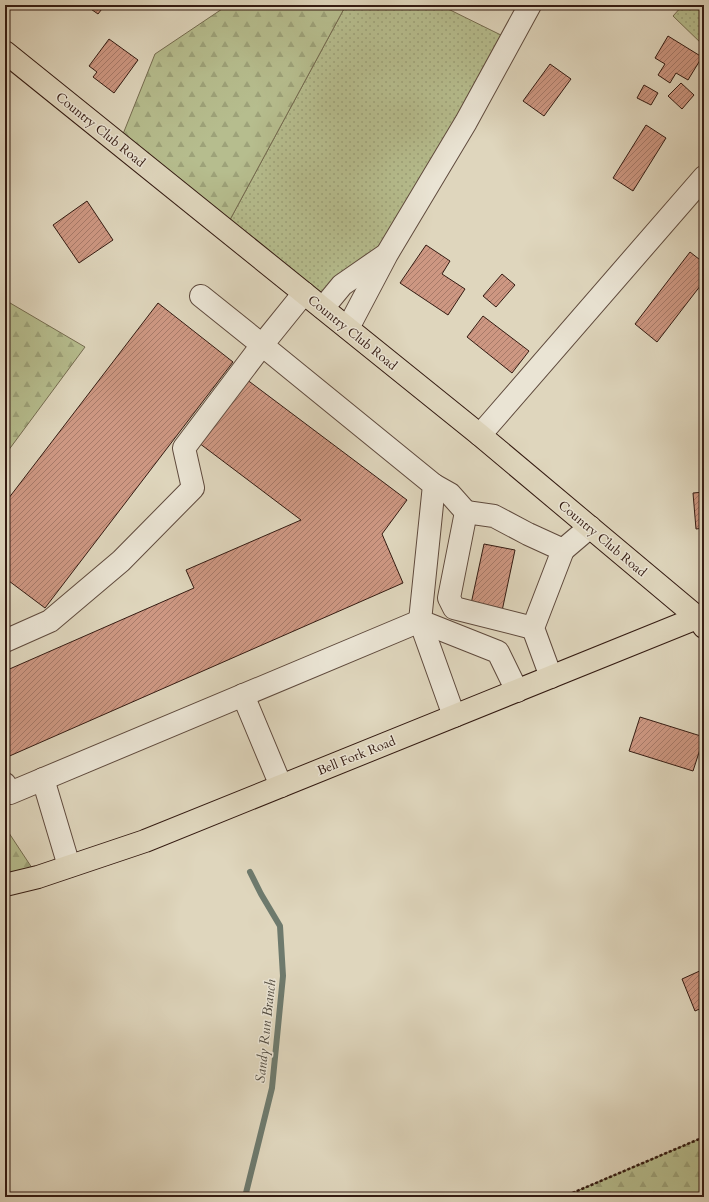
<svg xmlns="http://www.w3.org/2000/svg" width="709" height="1202" font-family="Cardo,serif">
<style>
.green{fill:url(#green-dots);stroke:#756c50}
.forest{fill:url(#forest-firs);stroke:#756c50}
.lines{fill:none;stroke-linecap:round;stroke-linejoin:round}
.stream{stroke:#6e7a6d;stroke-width:6}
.building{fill:url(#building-hatch);stroke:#341b12}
.minor-casing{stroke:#5f4a3d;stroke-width:24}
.major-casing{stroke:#341b12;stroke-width:24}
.path{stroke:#341b12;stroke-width:2.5;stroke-dasharray:3 2;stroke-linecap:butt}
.minor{stroke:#eae4d4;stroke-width:22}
.major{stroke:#dfd6bd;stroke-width:22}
.labels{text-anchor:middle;stroke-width:3;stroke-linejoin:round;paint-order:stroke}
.street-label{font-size:13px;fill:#341b12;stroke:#eae4d4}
.water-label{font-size:14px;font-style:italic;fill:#514b40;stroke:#eae4d4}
</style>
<defs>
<pattern id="green-dots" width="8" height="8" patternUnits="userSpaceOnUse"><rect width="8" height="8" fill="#b6bd8e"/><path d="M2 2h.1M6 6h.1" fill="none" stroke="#9da279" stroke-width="1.8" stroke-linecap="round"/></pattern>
<pattern id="forest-firs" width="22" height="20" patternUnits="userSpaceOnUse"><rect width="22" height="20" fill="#b6bd8e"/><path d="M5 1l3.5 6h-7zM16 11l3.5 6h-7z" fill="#9da279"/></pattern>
<pattern id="building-hatch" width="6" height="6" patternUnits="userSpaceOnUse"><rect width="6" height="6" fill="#cd9782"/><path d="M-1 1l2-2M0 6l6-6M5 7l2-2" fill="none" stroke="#a77a69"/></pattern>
</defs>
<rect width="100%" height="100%" fill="#dfd6bd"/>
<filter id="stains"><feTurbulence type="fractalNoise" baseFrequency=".005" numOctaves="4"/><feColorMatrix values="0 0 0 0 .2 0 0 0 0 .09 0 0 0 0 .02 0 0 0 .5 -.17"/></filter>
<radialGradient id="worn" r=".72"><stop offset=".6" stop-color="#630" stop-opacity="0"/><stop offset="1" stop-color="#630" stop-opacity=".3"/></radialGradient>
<g class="green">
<path d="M 346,5 L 440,5 L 511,40 L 387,254 L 323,308 L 225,229 Z"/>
<path d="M 683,5 L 704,5 L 704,46 L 673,16 Z"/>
</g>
<g class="forest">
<path d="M 228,5 L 346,5 L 225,229 L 119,144 L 155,54 Z"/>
<path d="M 5,300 L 85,347 L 5,455 Z"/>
<path d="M 5,827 L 38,877 L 5,885 Z"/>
<path d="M 704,1137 L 704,1197 L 563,1197 Z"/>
</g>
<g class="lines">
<path class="stream" d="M 245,1197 L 272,1088 L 283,976 L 280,926 L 261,894 L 250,872"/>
</g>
<g class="building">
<path d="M 85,5 L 105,5 L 98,14 Z"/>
<path d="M 668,36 L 702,57 L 688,80 L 676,73 L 670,83 L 658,75 L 665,64 L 655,58 Z"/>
<path d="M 109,39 L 138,60 L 114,93 L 93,77 L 97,72 L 89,66 Z"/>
<path d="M 550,64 L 571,79 L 544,116 L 523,101 Z"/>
<path d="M 681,83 L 694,95 L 682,109 L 668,96 Z"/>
<path d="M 644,85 L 658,93 L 651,105 L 637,98 Z"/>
<path d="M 646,125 L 666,138 L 633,191 L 613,178 Z"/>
<path d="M 87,201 L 113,240 L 79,263 L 53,225 Z"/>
<path d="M 426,245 L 450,261 L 442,274 L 465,289 L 448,315 L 400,283 Z"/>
<path d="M 690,252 L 704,263 L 704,281 L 657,342 L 635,324 Z"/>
<path d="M 502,274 L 515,285 L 496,307 L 483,296 Z"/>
<path d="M 158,303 L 233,362 L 45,608 L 5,578 L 5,503 Z"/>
<path d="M 483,316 L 529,351 L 512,373 L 467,337 Z"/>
<path d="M 246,379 L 407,500 L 382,534 L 403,583 L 5,758 L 5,671 L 194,588 L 186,570 L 301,520 L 199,443 Z"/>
<path d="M 704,492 L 704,528 L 696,529 L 693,493 Z"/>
<path d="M 484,544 L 515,550 L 502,611 L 471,604 Z"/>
<path d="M 640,717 L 704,737 L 693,771 L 629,751 Z"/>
<path d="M 704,969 L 704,1007 L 695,1011 L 682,979 Z"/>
</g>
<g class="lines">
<g class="minor-casing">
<g id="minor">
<path d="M 304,293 L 262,345 L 434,485 L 420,621 L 498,652 L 517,691"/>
<path d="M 323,308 L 342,285 L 384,256"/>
<path d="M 348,328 L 387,254 L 466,122 L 530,5"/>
<path d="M 480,435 L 704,177"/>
<path d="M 434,485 L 450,494 L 466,512"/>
<path d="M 533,628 L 454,608 L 449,598 L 466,512 L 494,516 L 528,534 L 563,550 L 590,527"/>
<path d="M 5,641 L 50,621 L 121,561 L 193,488 L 184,448 L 262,345 L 201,296"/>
<path d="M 551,677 L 533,628 L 563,550"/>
<path d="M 243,695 L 281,786"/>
<path d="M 43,779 L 69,866"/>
<path d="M 5,784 L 10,793 L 420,621 L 454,716"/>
</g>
</g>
<g class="major-casing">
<g id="major">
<path d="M 5,52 L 480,435 L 697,617 L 704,627"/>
<path d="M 5,885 L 38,877 L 145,841 L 704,615"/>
</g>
</g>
<path class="path" d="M 563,1197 L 704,1137"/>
<use href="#minor" class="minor"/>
<use href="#major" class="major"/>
</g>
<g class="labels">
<g class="street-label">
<text transform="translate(101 129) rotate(39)" y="5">Country Club Road</text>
<text transform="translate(353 332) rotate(39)" y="5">Country Club Road</text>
<text transform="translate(603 538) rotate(40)" y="5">Country Club Road</text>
<text transform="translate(356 755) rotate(-22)" y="5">Bell Fork Road</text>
</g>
<g class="water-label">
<text transform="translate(265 1031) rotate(-84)" y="5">Sandy Run Branch</text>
</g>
</g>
<rect width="709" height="1202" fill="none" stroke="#dfd6bd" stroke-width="20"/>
<rect x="6" y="6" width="697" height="1190" fill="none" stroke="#341b12" stroke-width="2"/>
<rect x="10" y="10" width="689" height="1182" fill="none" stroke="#341b12"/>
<rect width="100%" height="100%" filter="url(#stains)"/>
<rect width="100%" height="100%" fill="url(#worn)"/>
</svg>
